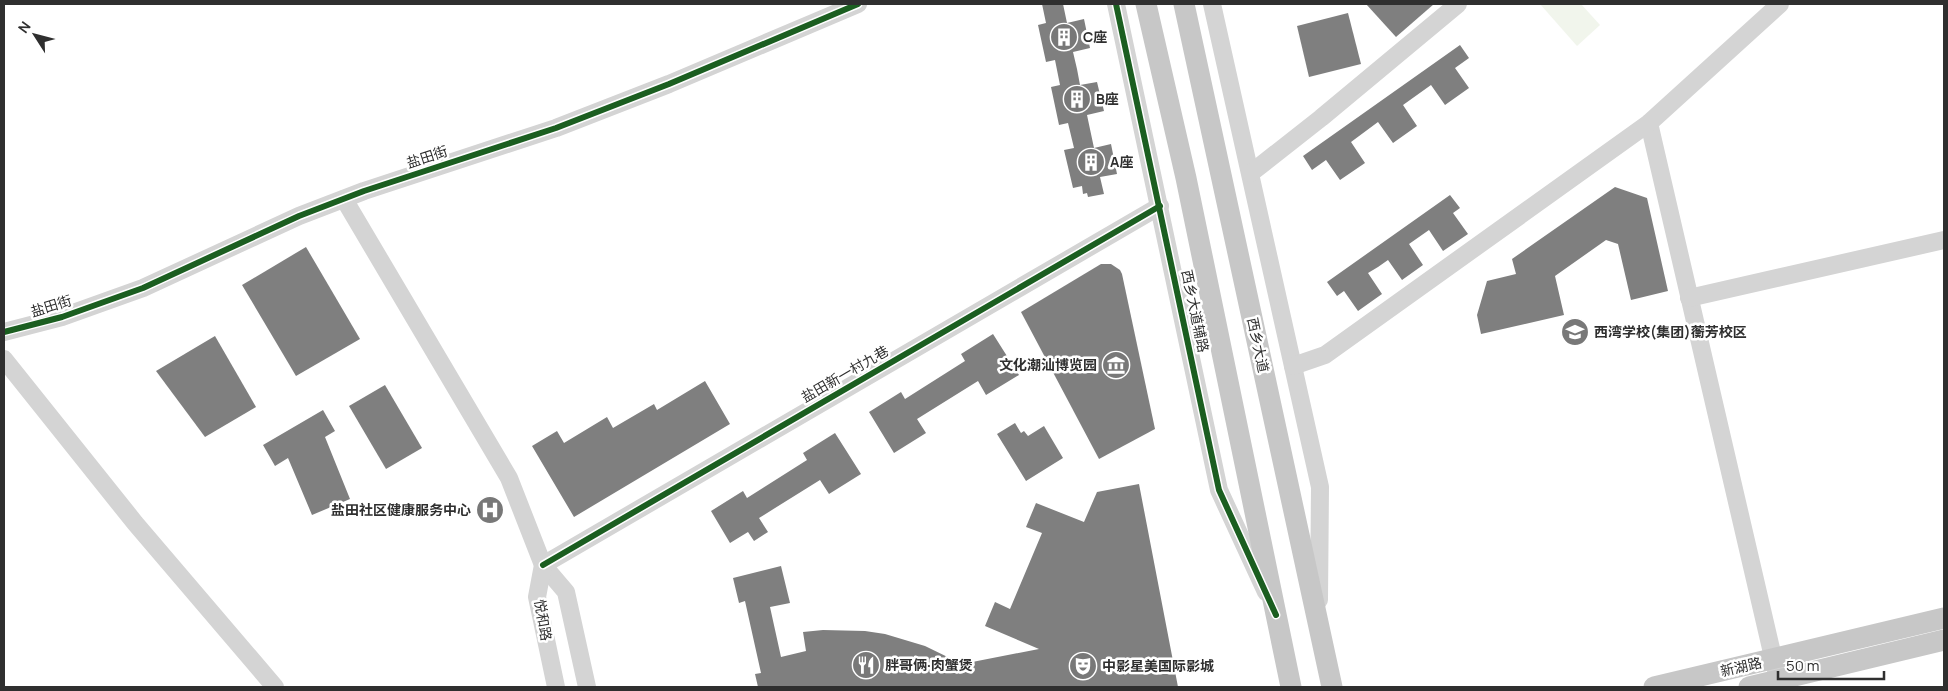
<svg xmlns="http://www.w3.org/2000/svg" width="1948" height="691" font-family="Manrope,'Noto Sans SC',sans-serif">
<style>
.green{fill:#f1f5ec}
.building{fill:#7f7f7f}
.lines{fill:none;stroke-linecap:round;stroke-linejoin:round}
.minor{stroke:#d4d4d4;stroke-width:18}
.major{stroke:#c7c7c7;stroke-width:21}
.cycleway-casing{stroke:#fff;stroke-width:9}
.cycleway{stroke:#1b5e20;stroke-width:6}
.labels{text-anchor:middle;stroke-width:5;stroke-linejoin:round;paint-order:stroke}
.poi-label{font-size:14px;font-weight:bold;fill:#2f2f2f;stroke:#fff;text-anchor:start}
.street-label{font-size:14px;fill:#2f2f2f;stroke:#fff}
</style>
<rect width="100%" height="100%" fill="#fff"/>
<path class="green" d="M 1540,4 L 1581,4 L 1600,25 L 1577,46 Z"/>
<g class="building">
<path d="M 1042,4 L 1063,4 L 1067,23 L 1084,19 L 1090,48 L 1073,52 L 1077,69 L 1080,85 L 1097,82 L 1104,111 L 1087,115 L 1094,148 L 1111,144 L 1117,174 L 1100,177 L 1104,194 L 1088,197 L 1087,193 L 1083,194 L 1082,186 L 1073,188 L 1064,150 L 1074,148 L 1068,123 L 1059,125 L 1051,87 L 1060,85 L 1055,60 L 1046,62 L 1038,25 L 1046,23 Z"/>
<path d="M 1366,4 L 1434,4 L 1396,37 Z"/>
<path d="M 1348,13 L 1361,64 L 1309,77 L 1297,26 Z"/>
<path d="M 1460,45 L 1469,58 L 1455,68 L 1469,88 L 1445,105 L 1431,85 L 1403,105 L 1417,126 L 1393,143 L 1378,122 L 1351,142 L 1365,163 L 1340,180 L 1326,160 L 1312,170 L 1303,156 Z"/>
<path d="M 1615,187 L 1647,198 L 1668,291 L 1631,300 L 1618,244 L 1606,240 L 1555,276 L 1564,315 L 1481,334 L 1477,315 L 1487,281 L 1516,274 L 1512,259 Z"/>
<path d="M 1450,195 L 1460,208 L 1453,213 L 1468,234 L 1443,251 L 1429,230 L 1409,244 L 1423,265 L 1402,280 L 1388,260 L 1378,267 L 1368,273 L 1382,294 L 1358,311 L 1344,291 L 1337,296 L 1327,282 Z"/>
<path d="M 306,247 L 360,339 L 296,376 L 242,285 Z"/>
<path d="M 1101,264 L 1111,264 L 1120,270 L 1122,274 L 1155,429 L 1099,459 L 1021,312 Z"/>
<path d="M 993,334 L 1019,375 L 986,395 L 978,381 L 917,419 L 926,433 L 894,453 L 869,412 L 901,392 L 905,399 L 965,361 L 961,354 Z"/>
<path d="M 215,336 L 256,407 L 205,437 L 156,371 Z"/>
<path d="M 705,381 L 730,424 L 574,517 L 532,446 L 557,431 L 564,443 L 607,417 L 613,428 L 654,404 L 657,410 Z"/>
<path d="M 385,385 L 422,448 L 386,469 L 349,406 Z"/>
<path d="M 323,410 L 335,431 L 325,437 L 350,499 L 312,515 L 288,458 L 275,466 L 263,445 Z"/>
<path d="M 1015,423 L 1021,433 L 1024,431 L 1028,436 L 1044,426 L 1063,458 L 1026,481 L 997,434 Z"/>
<path d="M 835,433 L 861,474 L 829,494 L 820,480 L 759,518 L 768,532 L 754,541 L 748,532 L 730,543 L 711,511 L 743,491 L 747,498 L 807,460 L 803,453 Z"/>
<path d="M 1139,484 L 1178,687 L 758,687 L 755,674 L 761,673 L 745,601 L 739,603 L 733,578 L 781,566 L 790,603 L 770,607 L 781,657 L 806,651 L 803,632 L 823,630 L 865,631 L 885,634 L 925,646 L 962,664 L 1039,649 L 985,626 L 995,602 L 1010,609 L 1042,533 L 1026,527 L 1036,503 L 1084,522 L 1097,492 Z"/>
</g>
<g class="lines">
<g class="minor">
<path d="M 1116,4 L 1219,490 L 1266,592"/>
<path d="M 1212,4 L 1320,487 L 1319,600"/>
<path d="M 1649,123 L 1776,670"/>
<path d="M 1251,173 L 1321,118 L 1458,4"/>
<path d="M 344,199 L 509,478 L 543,565 L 566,592 L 587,687"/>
<path d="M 1689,298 L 1944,240"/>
<path d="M 4,332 L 62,317 L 143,288 L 299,216 L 364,191 L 556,128 L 669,84 L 858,4"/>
<path d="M 4,359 L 135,523 L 275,687"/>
<path d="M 1293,366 L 1325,355 L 1649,123 L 1780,4"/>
<path d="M 543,565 L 1160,206"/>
<path d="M 543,565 L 537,597 L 556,687"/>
</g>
<g class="major">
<path d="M 1146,4 L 1186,178 L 1291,687"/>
<path d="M 1184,4 L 1332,687"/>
<path d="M 1654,687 L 1944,618"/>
<path d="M 1749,687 L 1944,640"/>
</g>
<g class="cycleway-casing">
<g id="cycleway">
<path d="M 1116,4 L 1219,490 L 1276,615"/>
<path d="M 4,332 L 62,317 L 143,288 L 299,216 L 364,191 L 556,128 L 669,84 L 858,4"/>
<path d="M 543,565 L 1160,206"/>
</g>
</g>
<use href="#cycleway" class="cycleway"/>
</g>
<defs>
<g id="building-disc" transform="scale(1.4375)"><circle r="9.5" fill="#787878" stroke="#fff"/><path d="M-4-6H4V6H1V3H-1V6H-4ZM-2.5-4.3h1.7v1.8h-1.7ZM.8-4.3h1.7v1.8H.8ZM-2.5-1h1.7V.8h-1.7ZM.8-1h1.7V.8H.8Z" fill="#fff"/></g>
<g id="school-disc" transform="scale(1.4375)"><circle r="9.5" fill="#787878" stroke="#fff"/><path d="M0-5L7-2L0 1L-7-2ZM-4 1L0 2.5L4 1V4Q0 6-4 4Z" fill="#fff"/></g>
<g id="museum-disc" transform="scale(1.4375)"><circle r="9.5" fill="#787878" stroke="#fff"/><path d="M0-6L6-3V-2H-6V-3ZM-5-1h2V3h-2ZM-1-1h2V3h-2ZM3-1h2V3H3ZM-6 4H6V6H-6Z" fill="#fff"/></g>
<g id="hospital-disc" transform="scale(1.4375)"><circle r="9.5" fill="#787878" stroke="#fff"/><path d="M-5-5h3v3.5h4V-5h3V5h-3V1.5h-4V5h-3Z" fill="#fff"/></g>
<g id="restaurant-disc" transform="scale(1.4375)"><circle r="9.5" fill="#787878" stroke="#fff"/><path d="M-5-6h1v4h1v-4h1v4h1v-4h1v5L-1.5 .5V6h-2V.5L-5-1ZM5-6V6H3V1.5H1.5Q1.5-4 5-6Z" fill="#fff"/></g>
<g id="theatre-disc" transform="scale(1.4375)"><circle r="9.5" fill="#787878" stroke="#fff"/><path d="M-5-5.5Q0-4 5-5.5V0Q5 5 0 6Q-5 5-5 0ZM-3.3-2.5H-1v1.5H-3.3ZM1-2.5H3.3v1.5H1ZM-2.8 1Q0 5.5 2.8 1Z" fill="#fff"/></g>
</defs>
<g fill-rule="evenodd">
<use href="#building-disc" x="1064" y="37"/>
<use href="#building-disc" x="1077" y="99"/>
<use href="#building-disc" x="1091" y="162"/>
<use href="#school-disc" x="1575" y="332"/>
<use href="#museum-disc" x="1116" y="365"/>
<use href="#hospital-disc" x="490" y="510"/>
<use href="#restaurant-disc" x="866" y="665"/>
<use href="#theatre-disc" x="1083" y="666"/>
</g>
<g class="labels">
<g class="poi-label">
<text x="1083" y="42">C座</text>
<text x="1096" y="104">B座</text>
<text x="1110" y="167">A座</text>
<text x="1594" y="337">西湾学校(集团)蘅芳校区</text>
<text x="1097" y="370" text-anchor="end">文化潮汕博览园</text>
<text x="471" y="515" text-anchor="end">盐田社区健康服务中心</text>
<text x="885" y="670">胖哥俩·肉蟹煲</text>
<text x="1102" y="671">中影星美国际影城</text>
</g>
<g class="street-label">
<text transform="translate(427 157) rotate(-18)" y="5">盐田街</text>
<text transform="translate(51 306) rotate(-17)" y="5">盐田街</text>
<text transform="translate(1195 311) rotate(78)" y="5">西乡大道辅路</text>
<text transform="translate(1258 345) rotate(78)" y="5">西乡大道</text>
<text transform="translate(845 374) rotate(-30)" y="5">盐田新一村九巷</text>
<text transform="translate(543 620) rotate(80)" y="5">悦和路</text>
<text transform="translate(1741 667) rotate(-13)" y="5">新湖路</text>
</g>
</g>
<rect width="1948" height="691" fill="none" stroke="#2f2f2f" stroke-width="10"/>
<g transform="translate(35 35) rotate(306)" stroke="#ffffff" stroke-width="4" paint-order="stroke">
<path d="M0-4L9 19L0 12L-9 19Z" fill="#2f2f2f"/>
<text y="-8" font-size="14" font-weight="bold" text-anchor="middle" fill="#2f2f2f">N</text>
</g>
<path d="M1778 671v8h106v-8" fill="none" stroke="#2f2f2f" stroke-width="2.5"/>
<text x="1786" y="671" font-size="15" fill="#2f2f2f" stroke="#ffffff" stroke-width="4" paint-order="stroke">50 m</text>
</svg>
